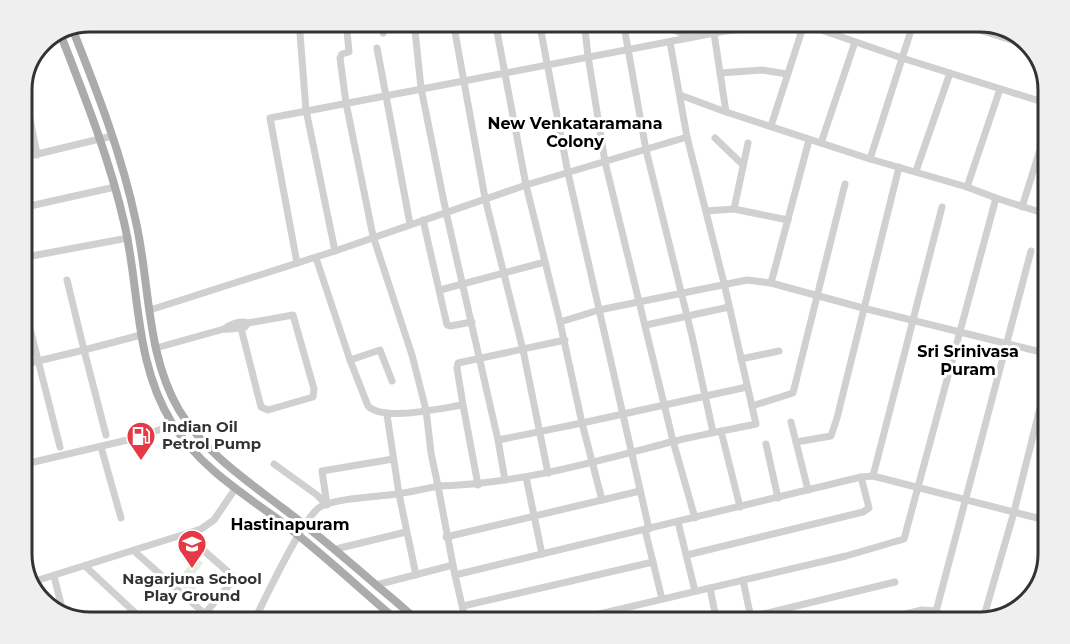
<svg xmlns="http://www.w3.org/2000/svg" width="1070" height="644" font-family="Montserrat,sans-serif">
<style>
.green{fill:#e6ecdf}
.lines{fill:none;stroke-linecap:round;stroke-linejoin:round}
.minor{stroke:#d0d0d0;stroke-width:7}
.major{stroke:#ababab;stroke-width:8}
.labels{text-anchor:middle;stroke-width:6;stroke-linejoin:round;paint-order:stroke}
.poi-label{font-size:15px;font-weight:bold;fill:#333;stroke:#fff;text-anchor:start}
.neighbourhood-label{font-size:16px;font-weight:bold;fill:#000;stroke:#fff}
.rim{fill:none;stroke:#333;stroke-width:3}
</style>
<rect width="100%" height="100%" fill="#fff"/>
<path class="green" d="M 196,557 L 203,563 L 193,576 L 200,583 L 191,594 L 176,582 Z"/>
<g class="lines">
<g class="minor">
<path d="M 299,21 L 306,110 L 335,251"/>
<path d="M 381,21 L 383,33"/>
<path d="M 414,21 L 421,88 L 446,212 L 498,440 L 582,423 L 560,322"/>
<path d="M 453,21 L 485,198 L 523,350 L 548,473"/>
<path d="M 495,21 L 526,185 L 560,322 L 599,310 L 747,280 L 771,283 L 863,308 L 1049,354"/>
<path d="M 539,21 L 568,173 L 649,529"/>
<path d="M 584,21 L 588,56 L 605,162 L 673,441 L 695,518"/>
<path d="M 623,21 L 646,150 L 692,336 L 713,432"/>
<path d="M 651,21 L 692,37"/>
<path d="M 951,21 L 1030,46"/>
<path d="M 714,33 L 726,112 L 870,159 L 967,187 L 996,198 L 1049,215"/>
<path d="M 377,48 L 410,224"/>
<path d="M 720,73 L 762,70 L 787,74"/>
<path d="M 23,82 L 37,155"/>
<path d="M 680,95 L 726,112"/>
<path d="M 771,126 L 804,24"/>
<path d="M 715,138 L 743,165"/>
<path d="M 821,143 L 855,42"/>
<path d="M 21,158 L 112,136"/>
<path d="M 870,159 L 914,21"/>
<path d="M 916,171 L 950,73"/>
<path d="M 967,187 L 1000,89"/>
<path d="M 1022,207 L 1049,121"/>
<path d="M 21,208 L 115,187"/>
<path d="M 734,209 L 748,143"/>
<path d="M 706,211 L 734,209 L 788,220"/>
<path d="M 423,220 L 447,325 L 450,326 L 472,322"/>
<path d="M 21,258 L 128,238"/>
<path d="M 316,258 L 350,360 L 368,406 C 384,422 441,408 463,405 L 478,485"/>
<path d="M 297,263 L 270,118 L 725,31 L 795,24 L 804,24 L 902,58 L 1049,104"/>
<path d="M 67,280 L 84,350 L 141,335"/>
<path d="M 771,283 L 809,140"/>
<path d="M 440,290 L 545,262"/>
<path d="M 21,293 L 60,447"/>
<path d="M 150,310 L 335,251 L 526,185 L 687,137"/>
<path d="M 646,325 L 729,307"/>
<path d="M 241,328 L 261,407 L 268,410 L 313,397 L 314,389 L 293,315 L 248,323 C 239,320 231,324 224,329 C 232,330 238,328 245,327 L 248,323"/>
<path d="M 156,348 L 224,329"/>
<path d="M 741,359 L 779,351"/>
<path d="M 350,360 L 380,350 L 392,381"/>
<path d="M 21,365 L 84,350 L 106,435"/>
<path d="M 463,405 L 457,368 L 458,363 L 565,340"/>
<path d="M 752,406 L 793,393 L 845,184"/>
<path d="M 387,415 L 399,494 L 416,575"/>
<path d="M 791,422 L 808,490"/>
<path d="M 721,431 L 740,507"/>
<path d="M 498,440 L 505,480"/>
<path d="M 796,442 L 831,436 L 837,418 L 899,167"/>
<path d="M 766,444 L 778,498"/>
<path d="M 101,447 L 121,518"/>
<path d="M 274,464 L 317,495 L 322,500 L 324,505"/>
<path d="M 21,465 L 136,438 L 173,425"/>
<path d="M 873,476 L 942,207"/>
<path d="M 526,477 L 542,554"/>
<path d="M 602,500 L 582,423 L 747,387"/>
<path d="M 327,505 L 322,471 L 393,459"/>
<path d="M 678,522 L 695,591"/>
<path d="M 186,535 L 235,578 L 197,623"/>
<path d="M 446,537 L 640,491"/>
<path d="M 336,549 L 406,532"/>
<path d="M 134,551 L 205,614"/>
<path d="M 687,555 L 863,512 L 869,508 L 861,477"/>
<path d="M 653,562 L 662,599"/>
<path d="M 453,565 L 438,486 C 518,484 594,462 671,442 C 699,435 728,430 756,424 L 724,283 L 687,137 L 670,42"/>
<path d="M 85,566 L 146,623"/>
<path d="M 455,575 L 466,623"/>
<path d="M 54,576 L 64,616"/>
<path d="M 743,580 L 752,623"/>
<path d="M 29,583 L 201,529 L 214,520 L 235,489"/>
<path d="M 376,585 L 453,565 L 455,575 L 861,477 L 873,476 L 1049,521"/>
<path d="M 710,588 L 717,623"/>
<path d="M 463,606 L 653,562 L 645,530"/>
<path d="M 751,617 L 895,582"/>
<path d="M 253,623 C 264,601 303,517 320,507 C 336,498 377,497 397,494 C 411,492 424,489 438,486 L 431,453 L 426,410 L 412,355 L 373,236 L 346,103 L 340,58 L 342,54 L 349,52 L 346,21"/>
<path d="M 561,623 L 846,556 L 904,539 L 996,198"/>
<path d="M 867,623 L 922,610 L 937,611"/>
<path d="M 933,623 L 1031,251"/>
<path d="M 982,623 L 1014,512 L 1049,372"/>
</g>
<g class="major">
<path d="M 72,28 C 97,91 122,155 136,222 C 150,284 146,354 179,410 C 205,453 246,480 284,509 C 316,533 345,558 375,584 C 390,597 406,609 419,623"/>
<path d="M 60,33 C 84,95 109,157 124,222 C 140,290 134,362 172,423 C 199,466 239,491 279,520 C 321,552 360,589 400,623"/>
</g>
</g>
<defs>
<g id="fuel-pin" transform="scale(1.5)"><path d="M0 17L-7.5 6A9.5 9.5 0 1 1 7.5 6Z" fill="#e63946" stroke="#fff"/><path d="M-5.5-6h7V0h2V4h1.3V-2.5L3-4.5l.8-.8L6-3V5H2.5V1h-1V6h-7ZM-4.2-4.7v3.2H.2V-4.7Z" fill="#fff"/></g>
<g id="school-pin" transform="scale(1.5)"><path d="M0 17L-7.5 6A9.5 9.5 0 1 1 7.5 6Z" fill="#e63946" stroke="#fff"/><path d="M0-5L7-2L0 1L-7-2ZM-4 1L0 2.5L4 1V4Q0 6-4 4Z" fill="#fff"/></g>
</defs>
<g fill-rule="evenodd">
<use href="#fuel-pin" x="141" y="436"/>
<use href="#school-pin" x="192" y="544"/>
</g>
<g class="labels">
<g class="poi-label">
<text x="162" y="432">Indian Oil<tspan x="162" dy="17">Petrol Pump</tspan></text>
<text x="192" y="584" text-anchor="middle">Nagarjuna School<tspan x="192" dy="17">Play Ground</tspan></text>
</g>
<g class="neighbourhood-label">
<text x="575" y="129">New Venkataramana<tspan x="575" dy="18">Colony</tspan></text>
<text x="968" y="357">Sri Srinivasa<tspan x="968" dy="18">Puram</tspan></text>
<text x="290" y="530">Hastinapuram</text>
</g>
</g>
<path d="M0 0H1070V644H0ZM90 32H980A58 58 0 0 1 1038 90V554A58 58 0 0 1 980 612H90A58 58 0 0 1 32 554V90A58 58 0 0 1 90 32Z" fill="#efefef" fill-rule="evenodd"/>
<path class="rim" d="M90 32H980A58 58 0 0 1 1038 90V554A58 58 0 0 1 980 612H90A58 58 0 0 1 32 554V90A58 58 0 0 1 90 32Z"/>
</svg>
